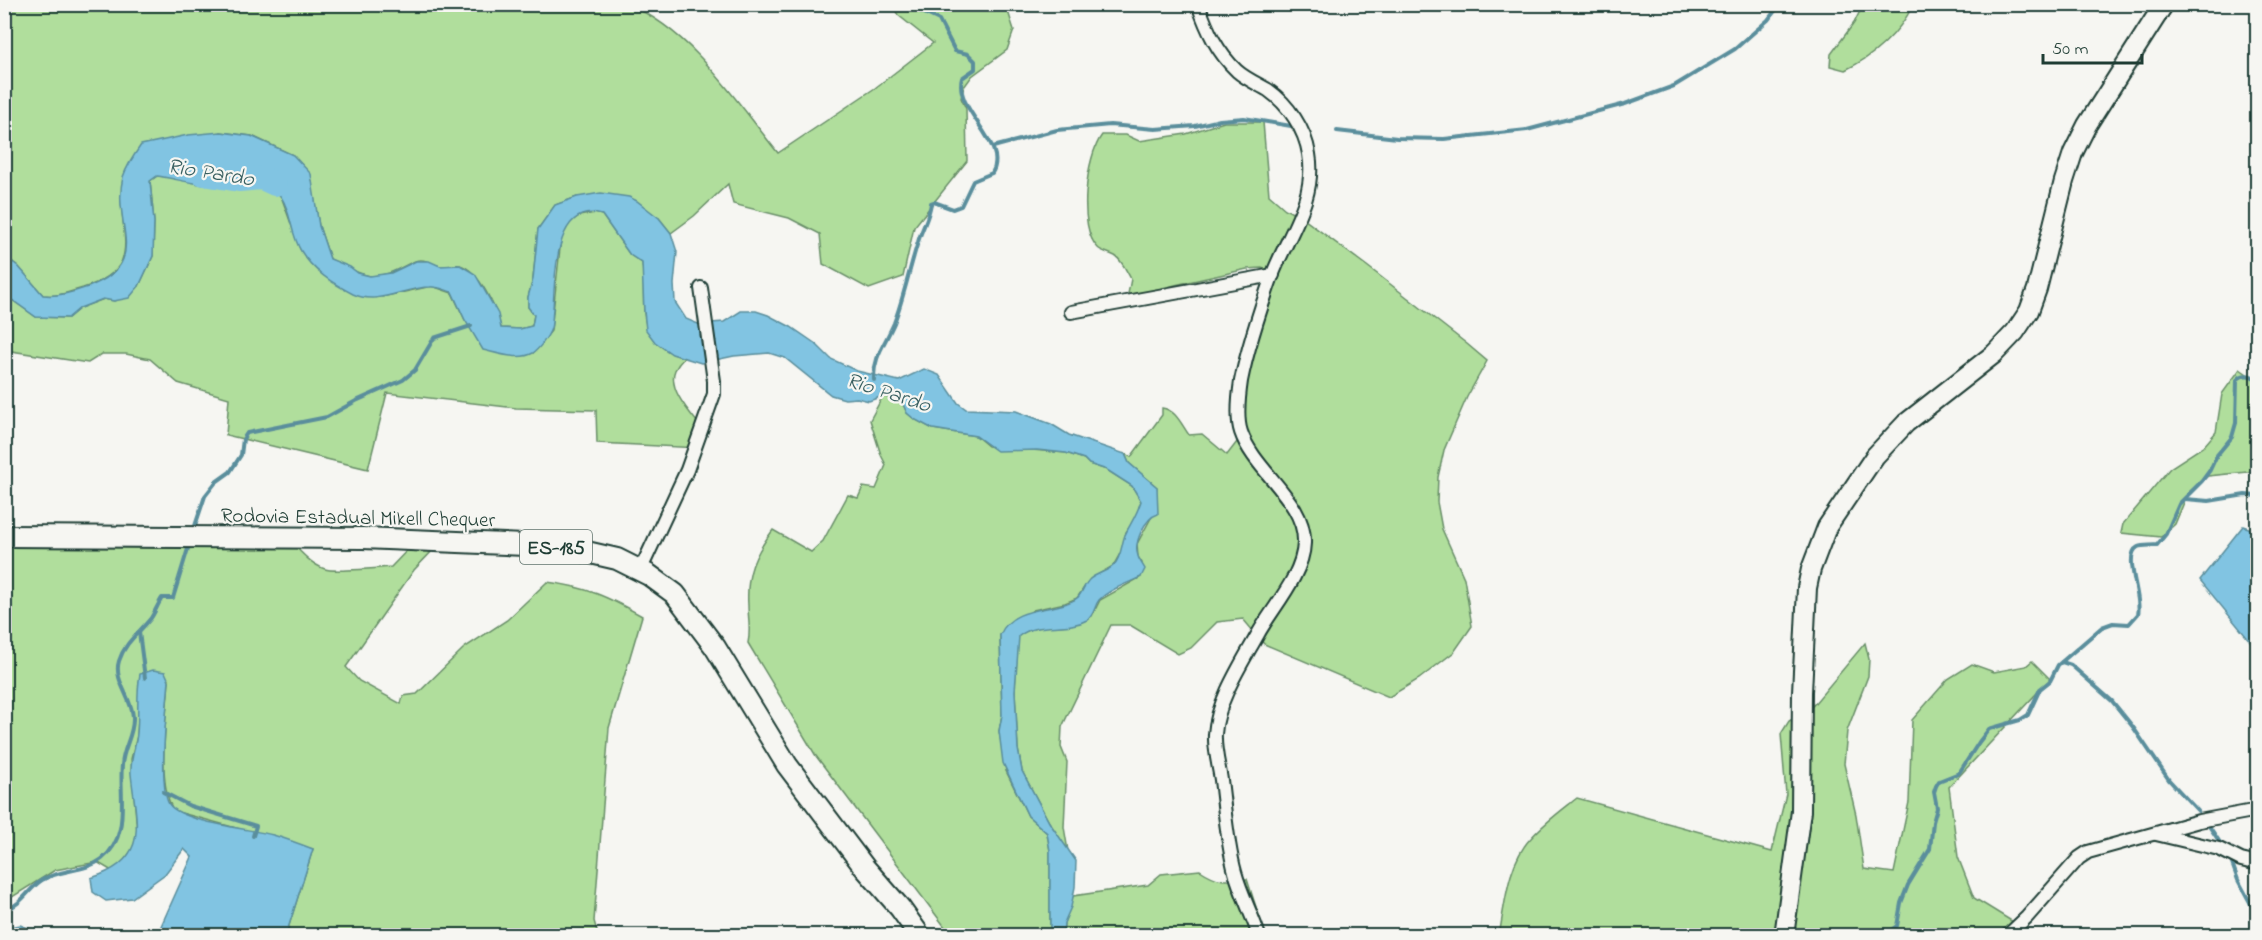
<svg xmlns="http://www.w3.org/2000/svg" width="2262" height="940" font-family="'Indie Flower',sans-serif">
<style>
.green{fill:#b0de9c;stroke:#688e68;stroke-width:1.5}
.water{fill:#81c4e2;stroke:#5a8e9c;stroke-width:1.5}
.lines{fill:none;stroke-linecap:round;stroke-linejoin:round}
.stream{stroke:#5a8e9c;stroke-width:4}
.river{stroke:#81c4e2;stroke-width:24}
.street-casing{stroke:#1f3d34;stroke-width:16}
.secondary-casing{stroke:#1f3d34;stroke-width:22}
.primary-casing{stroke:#1f3d34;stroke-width:24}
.street{stroke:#f6f6f2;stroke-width:12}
.secondary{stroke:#f6f6f2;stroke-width:18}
.primary{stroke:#f6f6f2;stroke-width:20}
.labels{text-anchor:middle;stroke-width:4.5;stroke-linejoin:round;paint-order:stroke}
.shield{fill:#f6f6f2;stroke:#60746d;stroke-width:1.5}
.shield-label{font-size:20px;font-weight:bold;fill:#1f3d34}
.street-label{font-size:21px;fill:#1f3d34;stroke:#f6f6f2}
.water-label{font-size:22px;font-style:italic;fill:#385f60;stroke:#f6f6f2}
</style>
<rect width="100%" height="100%" fill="#f6f6f2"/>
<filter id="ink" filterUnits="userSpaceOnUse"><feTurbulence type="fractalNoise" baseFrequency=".0167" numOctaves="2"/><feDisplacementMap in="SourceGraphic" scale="12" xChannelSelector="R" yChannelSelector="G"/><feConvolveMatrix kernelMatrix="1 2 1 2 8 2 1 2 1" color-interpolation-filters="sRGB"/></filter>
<g filter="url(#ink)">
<g class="green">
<path d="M 4,5 L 629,5 C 692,31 736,101 778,153 L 875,88 L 933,43 L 898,15 L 892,5 L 1006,5 L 1014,30 L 1007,50 L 972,76 L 964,87 L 961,98 L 966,109 L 967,161 L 914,227 L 903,277 L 869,289 L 823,264 L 820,234 L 789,218 L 733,204 L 728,184 L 694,216 L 671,233 L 659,218 L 577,197 L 555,205 L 538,229 L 533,279 L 528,297 L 528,307 L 534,315 L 532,326 L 520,329 L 501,328 C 497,310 479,270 460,265 C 454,264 447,267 441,266 C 432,265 425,257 415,261 C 398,268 393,275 372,276 C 361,276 341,265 330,259 L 319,226 L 310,174 L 293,155 L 252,136 L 221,132 L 121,199 C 124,246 138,270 83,288 C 69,292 58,297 43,295 L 18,266 L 5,256 Z"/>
<path d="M 1863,5 L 1913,5 C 1899,34 1873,57 1845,70 L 1830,66 L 1831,54 L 1854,23 Z"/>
<path d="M 1224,122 L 1263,122 L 1269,195 L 1285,209 L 1305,220 L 1367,266 L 1467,344 L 1487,361 L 1467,397 L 1444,450 L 1438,477 L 1437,502 L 1442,529 L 1464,578 L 1472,626 L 1454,652 L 1419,679 L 1389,697 L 1264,644 L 1243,619 L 1217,622 L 1191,648 L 1178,654 L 1130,625 L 1111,625 L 1062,727 L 1061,747 L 1067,762 L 1064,827 L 1068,851 L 1049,822 L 1022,771 L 1018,749 L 1015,691 L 1018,636 C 1035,623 1055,628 1074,624 C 1080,622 1086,619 1092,616 L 1100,600 L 1141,577 L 1142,563 L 1138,557 L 1137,544 L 1152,516 L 1157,487 L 1129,463 L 1125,454 L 1131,457 L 1162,415 L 1162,408 C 1176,410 1181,424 1189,435 L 1202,434 L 1227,455 L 1237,442 L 1247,441 L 1241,394 L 1271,272 L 1262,268 L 1247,269 L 1175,285 L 1127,299 L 1131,279 C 1127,272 1122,260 1115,256 C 1110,253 1102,252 1098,248 C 1077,228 1086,156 1102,135 L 1126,135 L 1139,141 L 1186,134 Z"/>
<path d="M 157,176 L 178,178 L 203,185 L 240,179 L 256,181 L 272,187 L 281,196 L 300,249 L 382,297 L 432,286 L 452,293 L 465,320 L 533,353 L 551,331 L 561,239 L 568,224 L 579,216 L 595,213 L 602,215 L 630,255 L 642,263 C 648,307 630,340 684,358 C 681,361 677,366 675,370 C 667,389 691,414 702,428 L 700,448 L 597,443 L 596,410 L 516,408 L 387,393 L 368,469 L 226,435 L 229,398 L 178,383 L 150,359 L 126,354 L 102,354 L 88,363 L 5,350 L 4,289 L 8,297 L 36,317 L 68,318 L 80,308 L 104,299 L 114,301 L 139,286 L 153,256 L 154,222 L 150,181 Z"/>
<path d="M 2240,369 L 2257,381 L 2257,471 L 2208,476 L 2188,493 L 2175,524 L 2161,537 L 2121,533 L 2123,524 L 2170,468 L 2204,446 L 2216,432 L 2222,394 Z"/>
<path d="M 883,396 L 902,402 L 907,413 L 914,419 L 933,429 L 976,436 L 988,446 L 1066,453 L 1084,459 L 1089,464 L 1107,470 L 1132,486 L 1141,501 L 1136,518 L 1126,532 L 1122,550 L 1113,566 L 1090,579 L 1077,598 L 1065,603 L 1033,610 L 1000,635 L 1002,715 L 999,731 L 1006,771 L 1028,816 L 1047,833 L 1050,851 L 1050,935 L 951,935 L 816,756 L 748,643 C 751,630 748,618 748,605 C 746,574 754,555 773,530 L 811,552 L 823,541 L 848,495 L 858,498 L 863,487 L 876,489 L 886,465 L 881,455 L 870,420 Z"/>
<path d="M 5,534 L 288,539 C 298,549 310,564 325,569 C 333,572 380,568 391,567 L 414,543 L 434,549 L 414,570 L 346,667 L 359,681 L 401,704 L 403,696 L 417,694 L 464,648 L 507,620 L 547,582 C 587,587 608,597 642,616 L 609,728 L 594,921 L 598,935 L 286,935 L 313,849 L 174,811 C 156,786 167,713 169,681 L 138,719 L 137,736 L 131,759 L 137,831 L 134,847 L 123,862 L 112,871 L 97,862 L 55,870 L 12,897 L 5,906 Z"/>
<path d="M 1865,643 L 1869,659 L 1868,676 L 1847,731 L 1844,764 L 1856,815 L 1864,869 L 1894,873 L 1909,802 L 1912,720 L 1948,679 L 1972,664 L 1994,672 L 2026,666 L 2032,661 L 2050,679 L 1949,787 L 1958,857 L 1974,898 L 2018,925 L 2008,935 L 1499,936 C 1505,904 1508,862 1531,838 C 1544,823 1562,810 1577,798 L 1772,852 L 1786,794 L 1781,734 L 1789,721 L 1810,709 Z"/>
<path d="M 1200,870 C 1218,882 1226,881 1247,879 L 1265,935 L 1063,936 L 1064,923 L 1073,896 L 1148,885 L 1161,874 Z"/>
</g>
<g class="water">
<path d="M 221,132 L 251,136 L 293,155 L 311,174 L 319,226 L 330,259 L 350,267 L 358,273 L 370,276 L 391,273 L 416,261 L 429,261 L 440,266 L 460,265 L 475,274 L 498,314 L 501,328 L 520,329 L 532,326 L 534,315 L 528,307 L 528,297 L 533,279 L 538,229 L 555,205 L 577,197 L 601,193 L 629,197 L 637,201 L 659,218 L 671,233 L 677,252 L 674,284 L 675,302 L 686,319 L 698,324 L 724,322 L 741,311 L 756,311 L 768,315 L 791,327 L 816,344 L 831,359 L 857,371 L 899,381 L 924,369 L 939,375 L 958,403 L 966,409 L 1016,411 L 1051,424 L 1069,435 L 1125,454 L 1129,463 L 1157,487 L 1158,514 C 1145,518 1133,543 1138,556 C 1139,560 1143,565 1145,569 L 1141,577 C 1128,583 1110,589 1099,600 C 1094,606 1095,615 1087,620 C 1066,632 1039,620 1019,636 L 1015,691 L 1018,749 L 1022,771 L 1049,822 L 1076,861 L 1075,887 L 1071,907 L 1064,923 L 1063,935 L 1050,935 L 1050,851 L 1047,833 L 1028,816 L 1003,763 L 999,731 L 1002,715 L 1000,635 C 1013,603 1058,613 1077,598 C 1082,594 1084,584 1090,579 C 1097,573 1107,572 1114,565 C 1122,556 1121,545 1125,535 C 1131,522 1136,517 1141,501 L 1132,486 L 1107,470 L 1089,464 L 1084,459 L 1066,453 L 1037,450 L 997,451 L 976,436 L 933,429 L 914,419 L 907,413 L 902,402 L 895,398 L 883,396 L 869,401 L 857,398 L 845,399 L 831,395 L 785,358 L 769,353 L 734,356 L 701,363 L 672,354 L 655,342 L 646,330 L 644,311 L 642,263 L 630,255 L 602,215 C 554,201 555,278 553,309 C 552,315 553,325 550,331 C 547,338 539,349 533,353 C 519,361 497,353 483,350 L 465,320 L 452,292 C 445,290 437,286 430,287 C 404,287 378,306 353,294 C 332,283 313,271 301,251 C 285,224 295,192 257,181 C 238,175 221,186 202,184 C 187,183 173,178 157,176 L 150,181 L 154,222 L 153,256 L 139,286 L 129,298 L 114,301 L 103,299 L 80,308 L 68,318 L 36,317 L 8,297 L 5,289 L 4,256 L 18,266 L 43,295 C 59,297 73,292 88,287 C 153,263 111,225 123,177 C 127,165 134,155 141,145 L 188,135 Z"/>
<path d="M 2243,526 L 2257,531 L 2257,656 L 2255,647 L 2200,580 Z"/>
<path d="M 153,670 L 165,672 L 169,681 C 167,705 158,786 169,804 C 181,822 251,829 273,835 C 287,839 300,844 313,849 L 286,935 L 231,935 L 220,930 L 216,935 L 157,935 L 192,857 L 184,849 L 165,874 L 132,898 L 106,901 L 93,892 L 91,878 C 151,860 136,822 131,774 C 130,759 136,747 137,733 C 139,713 136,694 140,674 Z"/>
<path d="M 20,925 L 46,935 L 5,935 L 5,928 Z"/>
</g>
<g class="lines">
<g class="stream">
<path d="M 1337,131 L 1397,138 L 1444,139 L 1527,130 L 1625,104 L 1674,86 L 1735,49 L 1768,20 L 1780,4"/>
<path d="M 993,147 L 1057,130 L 1110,125 L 1155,129 L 1195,126 L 1220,120 L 1244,118 L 1297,127"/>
<path d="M 874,380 C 873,357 885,344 894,323 C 904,297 909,270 918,242 C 922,228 929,218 931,203 L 934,202 L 953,209 L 961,206 L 973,181 L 992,173 C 1010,144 953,110 962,78 L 975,69 L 975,61 L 968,54 L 955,51 L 939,20 L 922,12 L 912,4"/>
<path d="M 2185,499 L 2209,501 L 2245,495 L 2258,496"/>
<path d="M 193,532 L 205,496 L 216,482 L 230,472 L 241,455 L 243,439 L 247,433 L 327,417 L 356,401 L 403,380 L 415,370 L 434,338 L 471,326"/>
<path d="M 139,632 L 145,678"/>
<path d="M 2062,662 L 2071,665 L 2112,701 L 2133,727 L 2169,780 L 2198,811"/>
<path d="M 163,792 L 190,806 L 256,826 L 253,836"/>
<path d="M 2209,826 L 2223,847"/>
<path d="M 2230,858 L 2238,880 L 2258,917"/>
<path d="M 4,911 C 23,904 28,889 42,880 C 60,869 85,872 102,859 C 131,836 119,795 122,765 C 123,747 134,735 133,717 C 132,698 113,680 119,661 C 125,642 139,633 151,618 C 155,612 158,604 162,598 L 173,598 L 190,542"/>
<path d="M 1883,936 L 1897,926 L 1901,903 L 1908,885 L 1930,849 L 1933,822 L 1937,808 L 1934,792 L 1936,786 L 1939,781 L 1959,773 L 1979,742 L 1989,729 L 2020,720 L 2028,715 L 2040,689 L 2050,681 L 2058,665 L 2102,627 L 2113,623 L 2129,624 L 2138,614 C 2143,598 2122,555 2138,547 C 2143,545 2152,546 2157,545 L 2166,534 L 2179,504 L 2202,481 L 2210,470 L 2217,455 L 2232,437 L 2236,423 L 2237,380 C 2243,373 2251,375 2258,380"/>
</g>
<path class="river" d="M 204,174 L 239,180 L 262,178 L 275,184"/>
<g class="street-casing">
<g id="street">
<path d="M 1198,4 C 1207,30 1217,52 1237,71 C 1246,79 1258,84 1268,90 C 1288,104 1305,129 1309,154 C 1317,199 1287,236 1272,276 C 1260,310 1248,346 1241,381 C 1239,395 1236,418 1241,432 C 1254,471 1306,501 1304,543 C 1303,575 1273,607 1258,634 C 1242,663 1217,701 1215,734 C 1214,749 1219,766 1221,780 C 1225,811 1227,843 1235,872 C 1241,894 1252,914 1259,936"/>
<path d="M 1071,312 L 1273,275"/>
<path d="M 640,571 L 687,470 L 714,394 L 714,381 L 701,288"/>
<path d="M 2156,834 L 2219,849 L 2241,860 L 2258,864"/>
<path d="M 2007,936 L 2027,917 L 2079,858 L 2088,852 L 2199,821 L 2258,810"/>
</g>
</g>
<g class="secondary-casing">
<path id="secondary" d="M 1784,936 L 1801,811 L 1802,692 L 1807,588 L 1811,569 L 1827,527 L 1875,456 L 1906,423 L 1994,354 L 2015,332 L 2029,311 L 2037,289 L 2064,181 L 2073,153 L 2087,125 L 2164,4"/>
</g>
<g class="primary-casing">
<path id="primary" d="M 4,536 L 363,538 L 550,546 L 578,550 L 617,559 L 649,575 L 675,594 L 715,647 L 787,765 L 865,868 L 900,908 L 920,936"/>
</g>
<use href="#street" class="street"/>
<use href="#secondary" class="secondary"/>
<use href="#primary" class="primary"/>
</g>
</g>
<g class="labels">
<rect class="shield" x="520" y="530" width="72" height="34" rx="4.5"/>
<g class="shield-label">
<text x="556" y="554">ES-185</text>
</g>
<g class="street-label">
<text transform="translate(358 517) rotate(1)" y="7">Rodovia Estadual Mikell Chequer</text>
</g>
<g class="water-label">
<text transform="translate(211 171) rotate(9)" y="8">Rio Pardo</text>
<text transform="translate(889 391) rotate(18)" y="8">Rio Pardo</text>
</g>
</g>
<rect width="2262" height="940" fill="none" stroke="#f6f6f2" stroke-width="24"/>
<rect x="12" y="12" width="2238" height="916" fill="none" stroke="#1f3d34" stroke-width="2" filter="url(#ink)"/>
<path d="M2043 54v9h99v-9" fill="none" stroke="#1f3d34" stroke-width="3"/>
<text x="2052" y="54" font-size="18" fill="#1f3d34" stroke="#f6f6f2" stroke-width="4.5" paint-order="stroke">50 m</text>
</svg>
